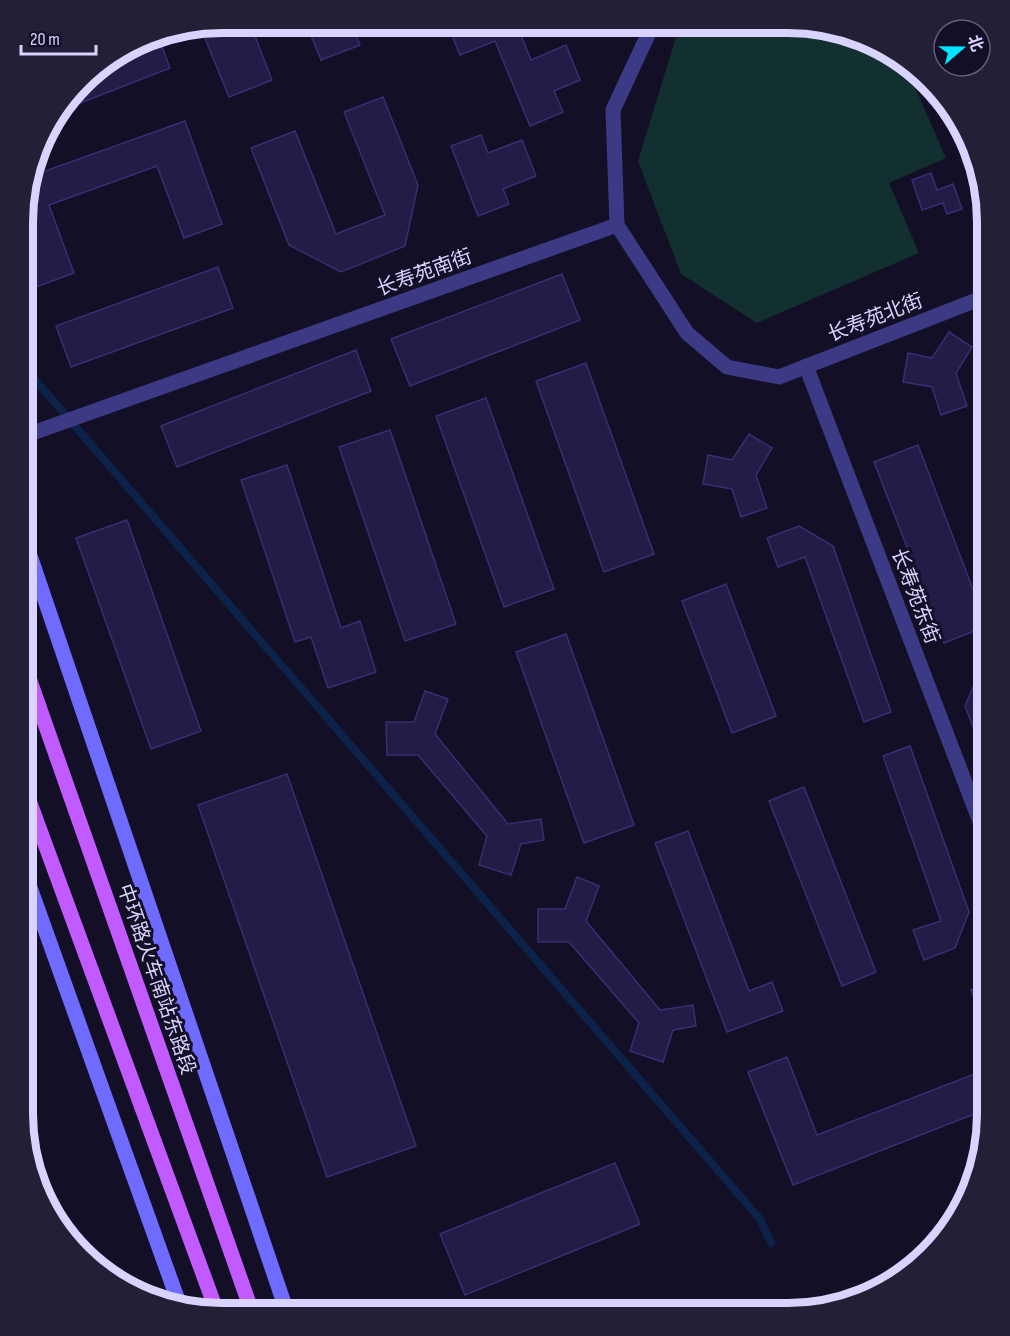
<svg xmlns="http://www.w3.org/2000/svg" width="1010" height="1336" font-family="'Sofia Sans Condensed','Noto Sans SC',sans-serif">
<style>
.green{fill:#12302f}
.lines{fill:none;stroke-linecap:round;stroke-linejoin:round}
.stream{stroke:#0c2248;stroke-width:8}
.building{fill:#241b47;stroke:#3b2d73;stroke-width:1.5}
.minor{stroke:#3d3a85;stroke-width:15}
.secondary{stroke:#6f6bff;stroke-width:15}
.primary{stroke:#c25bff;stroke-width:15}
.labels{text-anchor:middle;stroke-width:6;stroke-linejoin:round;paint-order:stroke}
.street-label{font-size:20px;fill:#d9d4ff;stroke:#130f26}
.rim{fill:none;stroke:#d9d4ff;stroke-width:8}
</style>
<rect width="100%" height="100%" fill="#130f26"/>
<path class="green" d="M 680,24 L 795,24 L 801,37 L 823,27 L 899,56 L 904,62 L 946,158 L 889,183 L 919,253 L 757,323 L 681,274 L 638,161 Z"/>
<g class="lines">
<path class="stream" d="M 24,367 L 760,1219 L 771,1243"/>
</g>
<g class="building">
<path d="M 222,22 L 250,23 L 272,80 L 229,97 L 200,26 Z"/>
<path d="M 306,23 L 351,23 L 360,45 L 321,60 Z"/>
<path d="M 447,23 L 516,23 L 531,60 L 566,45 L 580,80 L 554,91 L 563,112 L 530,126 L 495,41 L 460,55 Z"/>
<path d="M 580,24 L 602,24 L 584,31 Z"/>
<path d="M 157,33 L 170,68 L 60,111 L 91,72 Z"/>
<path d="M 383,97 L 418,185 L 405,246 L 341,272 L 289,245 L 251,148 L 295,131 L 336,234 L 385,215 L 344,112 Z"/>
<path d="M 185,121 L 222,224 L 184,238 L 157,166 L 49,205 L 74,273 L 36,287 L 24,254 L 24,195 L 31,176 Z"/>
<path d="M 481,135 L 488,153 L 522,140 L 536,176 L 503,189 L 509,204 L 478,216 L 451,146 Z"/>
<path d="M 931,173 L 937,190 L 953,184 L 962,209 L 947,214 L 943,203 L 922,210 L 912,180 Z"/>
<path d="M 218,267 L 233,308 L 71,367 L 56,326 Z"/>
<path d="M 562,274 L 580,320 L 410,386 L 391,339 Z"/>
<path d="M 949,332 L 972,347 L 956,373 L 967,406 L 941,415 L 932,387 L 903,382 L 908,353 L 932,358 Z"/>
<path d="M 356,350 L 371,391 L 177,467 L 161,426 Z"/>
<path d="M 586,363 L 654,554 L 604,572 L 536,381 Z"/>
<path d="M 486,398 L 554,589 L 504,607 L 436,416 Z"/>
<path d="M 390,430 L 456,624 L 405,641 L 339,447 Z"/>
<path d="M 749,434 L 772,448 L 756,475 L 767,508 L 741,517 L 732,489 L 703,484 L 708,455 L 732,460 Z"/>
<path d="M 918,445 L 987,626 L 944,643 L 874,462 Z"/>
<path d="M 287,465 L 341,628 L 360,621 L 376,672 L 328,688 L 311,637 L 295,642 L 241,480 Z"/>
<path d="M 127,520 L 201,731 L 151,749 L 76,538 Z"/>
<path d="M 799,526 L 833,546 L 891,712 L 864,722 L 805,557 L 778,567 L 767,538 Z"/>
<path d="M 726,584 L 776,716 L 732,733 L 682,601 Z"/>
<path d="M 566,634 L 634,825 L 584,843 L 516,652 Z"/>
<path d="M 987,664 L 987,763 L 965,706 L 982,666 Z"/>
<path d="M 425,691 L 448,699 L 435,734 L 508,824 L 541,819 L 544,840 L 521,844 L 511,875 L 479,865 L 487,836 L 418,755 L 387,755 L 386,722 L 414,722 Z"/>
<path d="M 910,746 L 969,912 L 955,948 L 924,960 L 913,930 L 941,921 L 883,756 Z"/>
<path d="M 287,774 L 416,1146 L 327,1177 L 198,805 Z"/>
<path d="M 804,787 L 876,972 L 842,986 L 769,801 Z"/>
<path d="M 688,831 L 749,991 L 772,982 L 783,1011 L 727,1032 L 655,843 Z"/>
<path d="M 577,877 L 599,886 L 586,921 L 660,1010 L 693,1005 L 696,1026 L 673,1030 L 663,1062 L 630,1051 L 639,1023 L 569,942 L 538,942 L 538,909 L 565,909 Z"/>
<path d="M 987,984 L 987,1031 L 971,990 Z"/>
<path d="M 787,1057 L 817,1135 L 987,1069 L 987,1109 L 793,1185 L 748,1072 Z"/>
<path d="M 615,1163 L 640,1224 L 465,1295 L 440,1234 Z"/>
</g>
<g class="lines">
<g class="minor">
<path d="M 617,225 L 613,110 L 653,24"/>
<path d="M 806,366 L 987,840"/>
<path d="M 24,436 L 617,225 L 687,333 L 727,367 L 779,377 L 987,296"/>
</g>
<g class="secondary">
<path d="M 24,538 L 287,1312"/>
<path d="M 23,868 L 180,1306"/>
</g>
<g class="primary">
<path d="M 23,661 L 252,1312"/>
<path d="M 23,784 L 217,1312"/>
<path d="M 859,1297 L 884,1287"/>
</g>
</g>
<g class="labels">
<g class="street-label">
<text transform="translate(424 272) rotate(-20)" y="7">长寿苑南街</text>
<text transform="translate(875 317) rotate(-21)" y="7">长寿苑北街</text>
<text transform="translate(916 596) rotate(69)" y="7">长寿苑东街</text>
<text transform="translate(157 979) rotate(71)" y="7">中环路火车南站东路段</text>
</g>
</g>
<path d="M0 0H1010V1336H0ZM222 33H788A189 189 0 0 1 977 222V1114A189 189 0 0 1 788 1303H222A189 189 0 0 1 33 1114V222A189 189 0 0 1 222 33Z" fill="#231f37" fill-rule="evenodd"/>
<path class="rim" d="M222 33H788A189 189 0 0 1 977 222V1114A189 189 0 0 1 788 1303H222A189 189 0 0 1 33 1114V222A189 189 0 0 1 222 33Z"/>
<g transform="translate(962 48) rotate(70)"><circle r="28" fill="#130f26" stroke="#625e7d" stroke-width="1.5"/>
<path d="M0-4.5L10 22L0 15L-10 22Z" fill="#00e5ff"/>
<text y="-9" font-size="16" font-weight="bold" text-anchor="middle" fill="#d9d4ff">北</text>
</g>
<path d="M21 45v9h75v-9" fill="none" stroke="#d9d4ff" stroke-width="3"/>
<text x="30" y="45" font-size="18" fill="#d9d4ff" stroke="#130f26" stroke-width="4.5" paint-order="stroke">20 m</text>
</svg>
